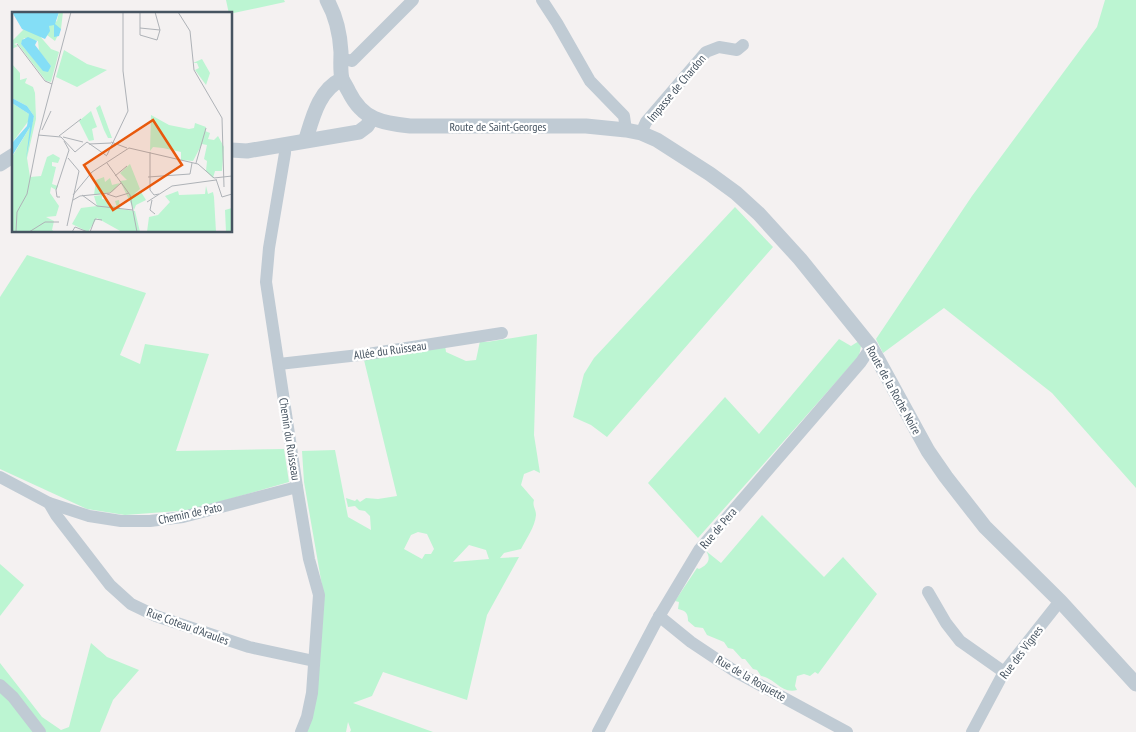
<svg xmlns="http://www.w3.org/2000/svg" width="1136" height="732" viewBox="0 0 1136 732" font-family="'PT Sans Narrow',sans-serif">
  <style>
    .green { fill: #bcf5d2; fill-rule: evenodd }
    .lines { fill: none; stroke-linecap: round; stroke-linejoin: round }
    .minor { stroke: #c0cbd4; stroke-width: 12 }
    .tertiary { stroke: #c0cbd4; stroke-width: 15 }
    .labels { text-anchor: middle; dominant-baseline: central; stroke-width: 4.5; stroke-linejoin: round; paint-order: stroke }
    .street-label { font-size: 12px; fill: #465461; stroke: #fff }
    .inset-road { fill: none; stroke: #aeb2b7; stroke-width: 1 }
    .view { fill: #e8590c; fill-opacity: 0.15; stroke: #e8590c; stroke-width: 2.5 }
    .inset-edge { fill: none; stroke: #465461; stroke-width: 2.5 }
  </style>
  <rect width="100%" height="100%" fill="#f4f1f1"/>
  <g class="green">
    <polygon points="226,0 284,0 285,2 229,14"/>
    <polygon points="1105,0 1136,0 1136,488 1052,393 944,308 883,353 876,339 972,196 1097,27"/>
    <polygon points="735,207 773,247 607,437 591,425 573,417 584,374 594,358"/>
    <polygon points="27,255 146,293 120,355 140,364 145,344 209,354 176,451 284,449 289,482 191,510 125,515 87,509 0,469 0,297"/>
    <path d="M 537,334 L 534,435 L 540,473 L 534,470 L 524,474 L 521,485 L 534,500 C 532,506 536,509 536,515 C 535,527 526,539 521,549 L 504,553 L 500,558 L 519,557 L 487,615 L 467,700 L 383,672 L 372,696 L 353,703 L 433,732 L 350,732 L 351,730 L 348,722 L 346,732 L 306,732 L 324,597 L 304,482 L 302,451 L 335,450 L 348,517 L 371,530 L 370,516 L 365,511 L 359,510 L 355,506 L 348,507 L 346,498 L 355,501 L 357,499 L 360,502 L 366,498 L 378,499 L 397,496 L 364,360 L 445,345 L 446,352 L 466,361 L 476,360 L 480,341 L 487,342 ZM 418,532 L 427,534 L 434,549 L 431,554 L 425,554 L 422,559 L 404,549 L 411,535 ZM 469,545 L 486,550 L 489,559 L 453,562 Z"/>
    <polygon points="839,339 851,346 859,341 861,346 859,356 698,538 648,483 725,397 759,434"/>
    <path d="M 762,515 L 824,577 L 843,557 L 877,594 L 818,674 L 815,672 L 810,676 L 804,674 L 797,676 L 795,686 L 797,690 C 781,694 775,678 761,676 L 757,670 L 753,669 L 745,659 L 742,659 L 733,649 L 728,648 L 724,642 L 707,635 L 703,628 L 695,627 L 688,621 C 688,613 686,611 678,609 L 679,602 L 675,601 L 697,568 L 699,569 C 707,565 712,560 706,551 L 721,563 Z"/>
    <polygon points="0,564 24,585 0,616"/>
    <polygon points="91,643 107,657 139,670 113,700 100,732 0,732 0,663 42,717 61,730 69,727"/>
  </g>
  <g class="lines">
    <g class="minor">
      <polyline points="542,0 557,23 590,81 624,116 626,130"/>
      <polyline points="341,58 352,61 413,0"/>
      <polyline points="641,133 646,122 706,52 719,47 737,50 743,45"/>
      <polyline points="285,144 285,153 269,248 266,282 297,487 309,559 319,595 312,693 307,717 301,732"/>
      <polyline points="279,364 368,354 502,333"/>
      <polyline points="0,477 49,503 89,516 121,521 150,521 183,517 297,487"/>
      <polyline points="49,503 56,515 110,585 131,604 156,616 249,647 314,661"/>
      <polyline points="928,592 946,623 960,641 1004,672"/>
      <polyline points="659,616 691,642 736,672 847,732"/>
      <polyline points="0,685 13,697 40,732"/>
      <polyline points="598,732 657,620 699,550 861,362 871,347"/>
      <polyline points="972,732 1004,672 1060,601"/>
    </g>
    <g class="tertiary">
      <path d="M 327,0 C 336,16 340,33 341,52 C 341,60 340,71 342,79 C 344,83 347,88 349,92 C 363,120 382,123 410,126 L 586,126 L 626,130 L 641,133 L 657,140 L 710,174 L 736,193 L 759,214 L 800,259 L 871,347 L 928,451 L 946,477 L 985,527 L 1060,601 L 1136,684"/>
      <path d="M 306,139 C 313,116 319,90 342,79"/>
      <polyline points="231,150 247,151 359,132 367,126 372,118"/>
      <polyline points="0,164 14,155"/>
    </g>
  </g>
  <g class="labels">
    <g class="street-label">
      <text transform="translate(676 88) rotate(-50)">Impasse de Chardon</text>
      <text x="498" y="126">Route de Saint-Georges</text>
      <text transform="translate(390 350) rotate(-8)">Allée du Ruisseau</text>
      <text transform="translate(894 390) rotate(61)">Route de la Roche Noire</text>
      <text transform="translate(290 439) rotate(81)">Chemin du Ruisseau</text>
      <text transform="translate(190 513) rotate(-12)">Chemin de Pato</text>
      <text transform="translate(718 528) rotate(-50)">Rue de Pera</text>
      <text transform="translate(188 626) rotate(20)">Rue Coteau d'Araules</text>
      <text transform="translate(1021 652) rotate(-53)">Rue des Vignes</text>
      <text transform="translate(751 678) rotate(30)">Rue de la Roquette</text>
    </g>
  </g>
  <g transform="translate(12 12)">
    <rect width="220" height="220" fill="#f4f1f1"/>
    <path d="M 47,0 L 51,0 L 49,17 L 43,29 L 35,23 L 37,14 L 45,9 ZM 12,17 L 26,22 L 39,37 L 47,40 L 39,70 L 34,69 L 5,31 L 2,32 L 6,34 L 0,37 L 0,29 ZM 12,26 L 26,29 L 27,39 L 39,54 L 30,57 L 9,32 ZM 52,38 L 75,52 L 95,58 L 65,75 L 44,65 ZM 190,47 L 198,61 L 194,73 L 183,58 L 187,56 L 185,51 L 181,51 ZM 0,52 L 8,61 L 8,68 L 15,66 L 13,71 L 21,75 L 23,81 L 24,107 L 15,146 L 18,165 L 29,164 L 35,145 L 41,142 L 48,146 L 46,151 L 40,150 L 40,154 L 44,155 L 40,172 L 46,174 L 44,178 L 39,175 L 38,181 L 47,194 L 44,204 L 34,205 L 42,209 L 40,218 L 43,220 L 0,220 L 0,145 L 18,115 L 18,121 L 22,104 L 15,94 L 0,86 ZM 0,91 L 17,102 L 18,107 L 0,131 ZM 88,93 L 100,126 L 96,126 L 92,118 L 84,96 ZM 79,99 L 85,115 L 80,117 L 82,128 L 77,129 L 67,109 ZM 139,103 L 157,113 L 177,117 L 182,116 L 183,111 L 194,115 L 193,119 L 198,121 L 196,127 L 202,128 L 206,124 L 212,135 L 210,159 L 203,159 L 201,166 L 194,159 L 195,149 L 192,147 L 195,133 L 190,132 L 181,149 L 169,148 L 169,140 L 151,136 L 141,135 L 138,139 ZM 118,152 L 128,177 L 122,182 L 129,180 L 134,188 L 124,193 L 122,198 L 108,169 L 115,168 L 108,161 ZM 92,165 L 93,170 L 98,166 L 100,173 L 108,171 L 100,180 L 82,183 L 84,168 ZM 194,174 L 196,182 L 201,180 L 202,185 L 204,220 L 135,220 L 137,205 L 146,203 L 158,190 L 153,184 L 166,179 L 167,183 L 193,182 ZM 90,183 L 90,187 L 96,188 L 96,193 L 105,195 L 103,189 L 107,188 L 108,197 L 123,199 L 128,220 L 110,220 L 85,206 L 76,220 L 60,212 L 69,196 L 85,194 L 82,184 ZM 220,196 L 220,220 L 214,220 L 213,198 Z" fill="#bcf5d2" fill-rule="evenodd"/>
    <path d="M 0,0 L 47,0 L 43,12 L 49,17 L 47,24 L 42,25 L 42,13 L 37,14 L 38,19 L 33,27 L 10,17 ZM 16,25 L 25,29 L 23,33 L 39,54 L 36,60 L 31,59 L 9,32 L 10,28 ZM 0,86 L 15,94 L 22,104 L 14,147 L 18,115 L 0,144 L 0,131 L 15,114 L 17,102 L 0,91 Z" fill="#84def6"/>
    <path class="inset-road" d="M 128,0 L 128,23 L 145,28 L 148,18 L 143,0M 166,0 L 178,19 L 182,58 L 210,106 L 212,175M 128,16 L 148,18M 5,32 L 33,69 L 40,72M 30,118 L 39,99M 26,123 L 49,125 L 63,140 L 75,130 L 95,144M 47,124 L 69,107M 51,125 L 71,130M 99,130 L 115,136M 77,132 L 99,131M 138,140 L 138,178 L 142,183 L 147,182M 95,143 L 116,99 L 111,59 L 111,0M 95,151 L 118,183 L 125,220M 184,151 L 194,116M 103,164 L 115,154M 136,165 L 178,162 L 180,151M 204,167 L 210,185 L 220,182 L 220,179M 95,182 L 104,185 L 117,181M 61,183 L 80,160 L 117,136 L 186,152 L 202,166 L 220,164M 70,183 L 85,194 L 121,198M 48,185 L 45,185 L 44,178 L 57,138 L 52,129M 61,188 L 68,184 L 98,181 L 109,171M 140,188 L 138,198 L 143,202M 135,190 L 160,174 L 204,168M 55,214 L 67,159 L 56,146M 4,220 L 5,200 L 15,182 L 27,121 L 59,0M 17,220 L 33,210 L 47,210M 60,220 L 63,215 L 76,220M 78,220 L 83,207 L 90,208"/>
    <path class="view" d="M 141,108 L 170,153 L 101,198 L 72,153 Z"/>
    <rect width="220" height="220" class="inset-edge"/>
  </g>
</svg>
